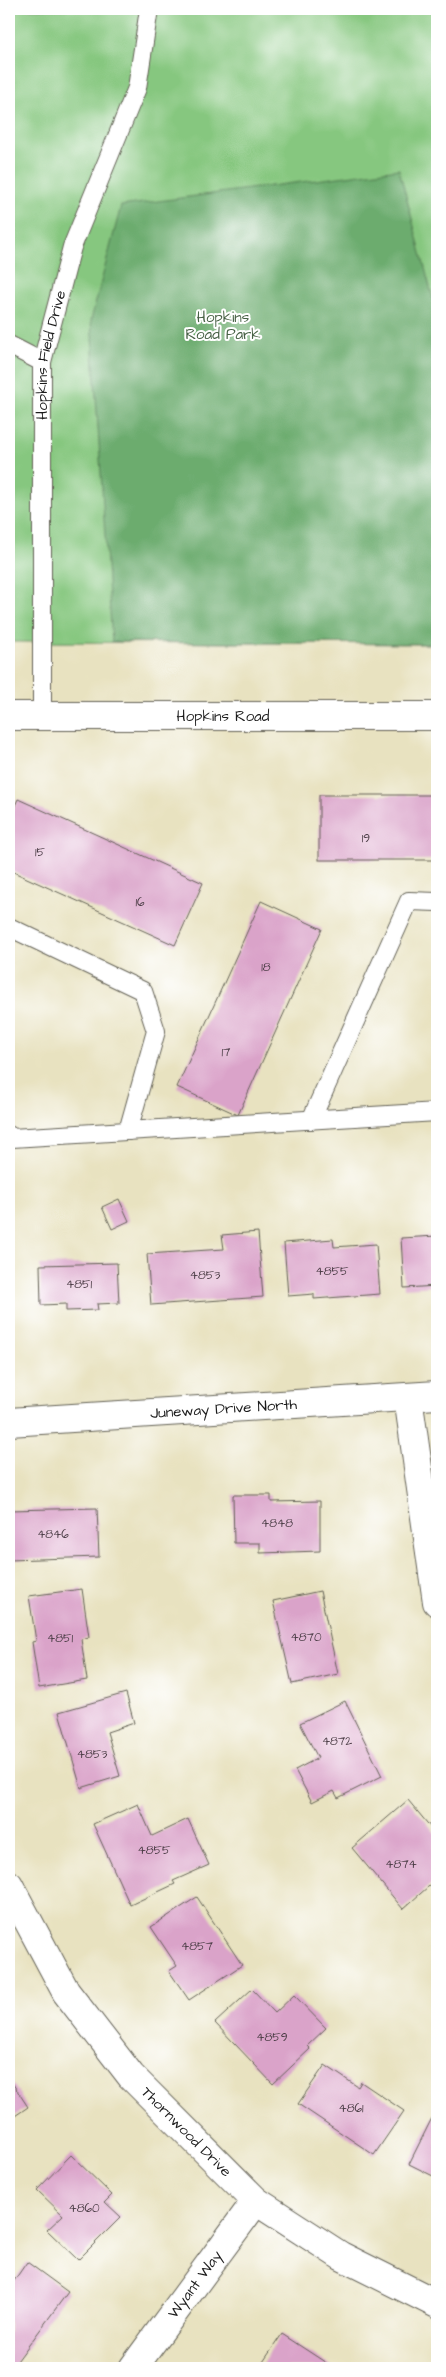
<svg xmlns="http://www.w3.org/2000/svg" width="446" height="2377" viewBox="0 0 446 2377" font-family="'Architects Daughter',sans-serif">
  <style>
    .green { fill: #86c77f; stroke: #51724e }
    .forest { fill: #6cac6e; stroke: #446445 }
    .building { fill: #daa3c9 }
    .lines { fill: none; stroke-linecap: round; stroke-linejoin: round }
    .lane-casing { stroke: #636155; stroke-width: 20 }
    .street-casing { stroke: #636155; stroke-width: 30 }
    .secondary-casing { stroke: #636155; stroke-width: 30 }
    .lane { stroke: #fff; stroke-width: 18 }
    .street { stroke: #fff; stroke-width: 28 }
    .secondary { stroke: #fff; stroke-width: 28 }
    .labels { text-anchor: middle; dominant-baseline: central; stroke-width: 4; stroke-linejoin: round; paint-order: stroke }
    .number-label { font-size: 12px; fill: #4c3e47 }
    .park-label { font-size: 15px; fill: #466044; stroke: #fff }
    .street-label { font-size: 15px; fill: #1c1c1c; stroke: #fff }
  </style>
  <rect width="100%" height="100%" fill="#fff"/>
  <filter id="ink" filterUnits="userSpaceOnUse"><feTurbulence type="fractalNoise" baseFrequency=".02" numOctaves="2"/><feDisplacementMap in="SourceGraphic" scale="10" xChannelSelector="R" yChannelSelector="G"/><feConvolveMatrix kernelMatrix="1 2 1 2 8 2 1 2 1" color-interpolation-filters="sRGB"/></filter>
  <filter id="wash" filterUnits="userSpaceOnUse"><feTurbulence type="fractalNoise" baseFrequency=".0096" numOctaves="4" result="noise"/><feDisplacementMap in="SourceGraphic" scale="20" xChannelSelector="R" yChannelSelector="G"/><feGaussianBlur stdDeviation="1.12" result="paint"/><feColorMatrix in="noise" values="0 0 0 0 0 0 0 0 0 0 0 0 0 0 0 0 0 1.4 0 .05"/><feComposite in="paint" operator="in"/></filter>
  <g filter="url(#wash)">
    <rect width="100%" height="100%" fill="#e8e2c0"/>
    <polygon class="green" points="9,9 437,9 437,644 9,642"/>
    <polygon class="forest" points="399,169 437,314 437,644 112,642 91,320 121,206"/>
    <g id="blocks">
      <g class="building">
        <rect x="319" y="795" width="118" height="65"/>
        <polygon points="18,799 203,883 175,945 9,870 9,819"/>
        <polygon points="261,901 322,929 238,1115 177,1087"/>
        <polygon points="119,1199 129,1221 112,1229 102,1207"/>
        <polygon points="258,1232 263,1297 151,1305 147,1254 224,1249 222,1235"/>
        <polygon points="437,1236 437,1286 404,1288 401,1238"/>
        <polygon points="333,1239 334,1247 376,1244 380,1294 314,1299 314,1294 288,1296 284,1243"/>
        <polygon points="117,1263 119,1303 97,1304 98,1310 66,1311 66,1304 41,1305 40,1265"/>
        <polygon points="233,1495 271,1495 271,1502 320,1501 320,1551 260,1553 260,1543 234,1543"/>
        <polygon points="97,1508 99,1557 9,1560 9,1510"/>
        <polygon points="82,1589 89,1637 81,1639 87,1680 39,1688 32,1642 36,1641 29,1596"/>
        <polygon points="320,1591 338,1674 292,1684 273,1601"/>
        <polygon points="126,1693 134,1723 107,1732 120,1776 81,1788 59,1712"/>
        <polygon points="345,1701 382,1776 338,1798 334,1791 312,1802 295,1770 318,1758 300,1723"/>
        <polygon points="408,1800 437,1835 437,1879 403,1909 352,1848"/>
        <polygon points="138,1804 152,1836 188,1819 209,1865 173,1881 175,1884 130,1905 93,1824"/>
        <polygon points="197,1897 242,1965 189,2000 169,1971 177,1966 151,1927"/>
        <polygon points="252,1989 275,2013 294,1995 326,2028 307,2046 310,2049 273,2084 215,2023"/>
        <polygon points="325,2065 358,2087 361,2082 404,2111 374,2155 298,2104"/>
        <polygon points="9,2078 28,2107 9,2120"/>
        <polygon points="433,2116 437,2119 437,2178 409,2164"/>
        <polygon points="71,2155 112,2195 105,2202 121,2217 78,2260 47,2230 63,2215 37,2190"/>
        <polygon points="27,2262 68,2292 12,2368 9,2368 9,2288"/>
        <polygon points="282,2334 334,2368 259,2368"/>
      </g>
    </g>
  </g>
  <g filter="url(#ink)">
    <use href="#blocks" fill-opacity="0" stroke="#636155" stroke-width="1"/>
    <g class="lines">
      <defs>
        <g id="lane">
          <polyline points="9,345 42,362"/>
          <path id="s1" d="M 42,716 L 42,362 L 72,247 L 137,88 L 149,9"/>
          <polyline points="9,927 143,991 156,1031 128,1131"/>
          <polyline points="311,1120 409,901 437,902"/>
          <polyline points="9,1135 12,1138 437,1112"/>
        </g>
        <g id="street">
          <polyline points="408,1397 437,1602"/>
          <path id="s2" d="M 9,1422 L 437,1395"/>
          <path id="s3" d="M 9,1885 L 66,1992 L 131,2076 L 256,2201 L 341,2256 L 437,2304"/>
          <path id="s4" d="M 133,2368 L 256,2201"/>
        </g>
        <g id="secondary">
          <path id="s5" d="M 9,716 L 437,716"/>
        </g>
      </defs>
      <use href="#lane" class="lane-casing"/>
      <use href="#street" class="street-casing"/>
      <use href="#secondary" class="secondary-casing"/>
      <use href="#lane" class="lane"/>
      <use href="#street" class="street"/>
      <use href="#secondary" class="secondary"/>
    </g>
  </g>
  <g class="labels">
    <g class="number-label">
      <text x="366" y="838">19</text>
      <text x="40" y="852">15</text>
      <text x="140" y="902">16</text>
      <text x="266" y="967">18</text>
      <text x="226" y="1052">17</text>
      <text x="332" y="1271">4855</text>
      <text x="205" y="1275">4853</text>
      <text x="79" y="1284">4851</text>
      <text x="277" y="1523">4848</text>
      <text x="53" y="1534">4846</text>
      <text x="306" y="1637">4870</text>
      <text x="60" y="1638">4851</text>
      <text x="337" y="1741">4872</text>
      <text x="92" y="1754">4853</text>
      <text x="154" y="1850">4855</text>
      <text x="401" y="1864">4874</text>
      <text x="197" y="1946">4857</text>
      <text x="272" y="2037">4859</text>
      <text x="351" y="2108">4861</text>
      <text x="84" y="2208">4860</text>
    </g>
    <g class="park-label">
      <text x="223" y="317">Hopkins<tspan x="223" dy="17">Road Park</tspan></text>
    </g>
    <g class="street-label">
      <text stroke="none"><textPath href="#s1" startOffset="362">Hopkins Field Drive</textPath></text>
      <text stroke="none"><textPath href="#s5" startOffset="214">Hopkins Road</textPath></text>
      <text stroke="none"><textPath href="#s2" startOffset="215">Juneway Drive North</textPath></text>
      <text stroke="none"><textPath href="#s3" startOffset="306">Thornwood Drive</textPath></text>
      <text stroke="none"><textPath href="#s4" startOffset="104">Wyant Way</textPath></text>
    </g>
  </g>
  <rect width="446" height="2377" fill="none" stroke="#fff" stroke-width="30"/>
</svg>
